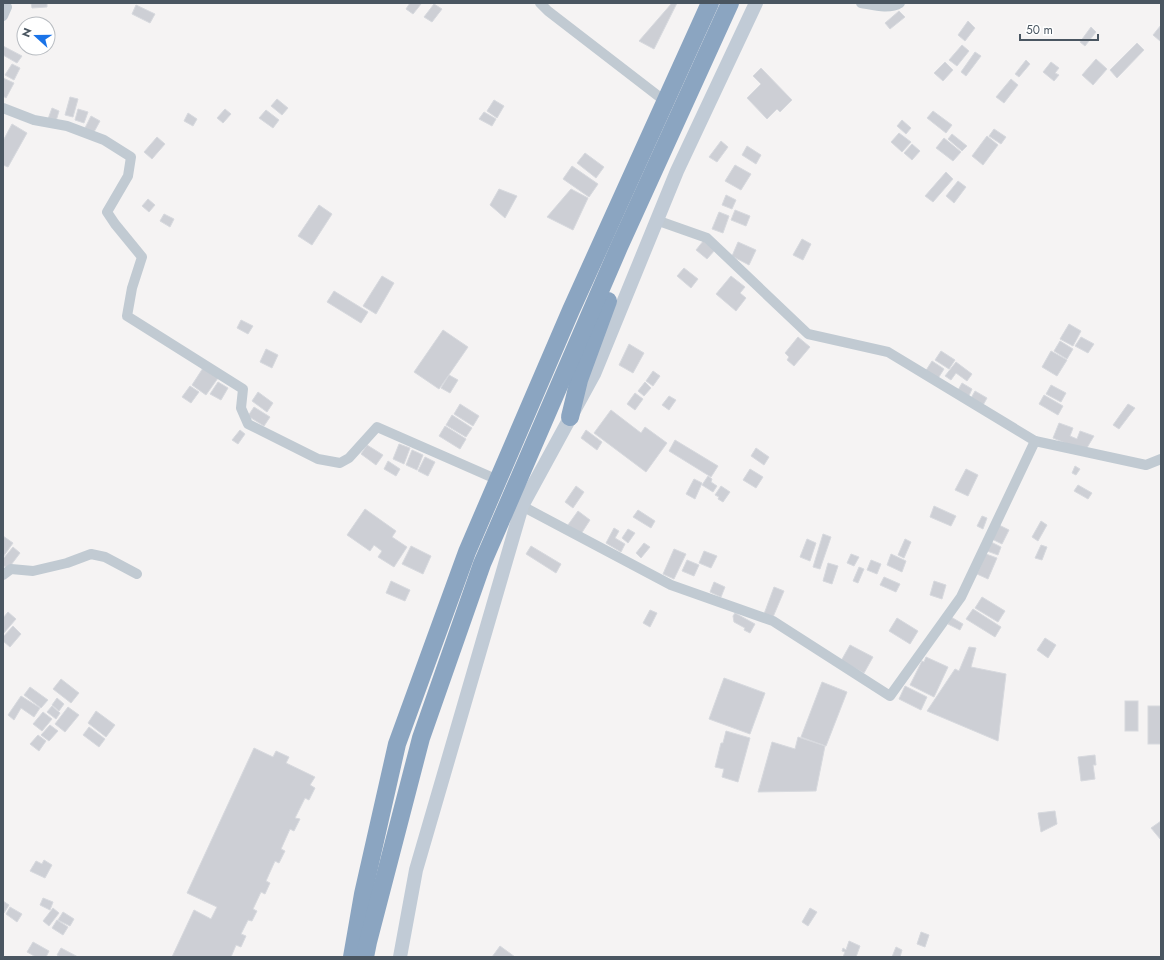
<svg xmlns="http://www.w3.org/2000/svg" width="1164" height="960" viewBox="0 0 1164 960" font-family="Jost,sans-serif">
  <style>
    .building { fill: #cdcfd5; stroke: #d7d9de }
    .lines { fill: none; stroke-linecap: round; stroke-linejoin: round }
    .street { stroke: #c1cad2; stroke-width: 10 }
    .secondary { stroke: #c1cbd6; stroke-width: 14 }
    .highway { stroke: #8ba5c1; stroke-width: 18 }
  </style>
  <rect width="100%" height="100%" fill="#f5f3f3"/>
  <g class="building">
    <polygon points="31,3 47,3 47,7 32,8"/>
    <polygon points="410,3 421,4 413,14 406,9"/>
    <polygon points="672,3 677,3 654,49 639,41"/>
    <polygon points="434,4 442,9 432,22 424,17"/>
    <polygon points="136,5 155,14 150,23 132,14"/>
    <polygon points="899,11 905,17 890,29 885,23"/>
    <polygon points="968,21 975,28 965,41 958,35"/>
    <polygon points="1161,25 1161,40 1160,41 1153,35"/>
    <polygon points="1091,27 1096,32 1085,46 1080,42"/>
    <polygon points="1137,43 1144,50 1117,78 1110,70"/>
    <polygon points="962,45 969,51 957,66 949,60"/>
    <polygon points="3,46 22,56 17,63 3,55"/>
    <polygon points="975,52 981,56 966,76 961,72"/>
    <polygon points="1096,59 1107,69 1093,85 1082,75"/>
    <polygon points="1026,60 1030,64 1019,77 1015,74"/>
    <polygon points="945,62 953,70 943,81 934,73"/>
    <polygon points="1051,62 1059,68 1055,73 1059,75 1054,81 1043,72"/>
    <polygon points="12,64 20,68 14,80 5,75"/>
    <polygon points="761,68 792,100 780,112 777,109 767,119 747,98 761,84 753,76"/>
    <polygon points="3,78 14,83 6,98 3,96"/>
    <polygon points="1011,79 1018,85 1004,103 996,97"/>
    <polygon points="70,97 78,99 73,117 65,115"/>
    <polygon points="277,99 288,108 282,115 271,106"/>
    <polygon points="494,100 504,106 497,118 487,111"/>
    <polygon points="52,108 59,111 56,121 48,119"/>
    <polygon points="78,109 88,112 84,123 75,120"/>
    <polygon points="225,109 231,114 223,123 217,118"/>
    <polygon points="266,110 279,120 273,128 259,118"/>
    <polygon points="933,111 952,125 946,133 927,118"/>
    <polygon points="484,112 496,119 492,126 479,119"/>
    <polygon points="188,113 197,119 193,126 184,121"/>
    <polygon points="91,116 100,121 94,132 85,128"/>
    <polygon points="902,120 911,128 906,134 897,126"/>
    <polygon points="12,124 27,133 8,167 3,165 3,141"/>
    <polygon points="994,129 1006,137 1001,144 989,136"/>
    <polygon points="899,133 911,142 902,152 891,142"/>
    <polygon points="952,134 967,146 962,151 948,139"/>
    <polygon points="987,136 998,145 983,165 972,156"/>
    <polygon points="157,137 165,144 152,159 144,152"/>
    <polygon points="944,138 961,152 953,161 936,148"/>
    <polygon points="721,141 728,147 717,162 709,157"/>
    <polygon points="912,144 920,151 912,160 904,153"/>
    <polygon points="747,146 761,155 756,164 742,155"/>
    <polygon points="585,153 604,167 596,178 577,163"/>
    <polygon points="735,165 751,174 741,190 725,181"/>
    <polygon points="572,166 598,184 589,197 563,179"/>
    <polygon points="946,172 953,179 933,202 925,196"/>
    <polygon points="958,181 966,187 954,203 946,196"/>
    <polygon points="499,189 517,196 505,218 490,205"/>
    <polygon points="571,189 588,198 573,230 547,217"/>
    <polygon points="726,195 736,200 732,209 722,205"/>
    <polygon points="148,199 155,205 149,212 142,206"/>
    <polygon points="319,205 332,214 312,245 298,236"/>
    <polygon points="735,210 750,216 746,226 731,220"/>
    <polygon points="719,212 729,216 723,233 712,229"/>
    <polygon points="164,214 174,219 170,227 160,221"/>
    <polygon points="802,239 811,244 803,260 793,255"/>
    <polygon points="704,240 715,250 707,259 696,250"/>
    <polygon points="738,242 756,250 749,265 732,256"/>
    <polygon points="684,268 698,279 691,288 677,276"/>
    <polygon points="382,276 394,283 376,314 363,306"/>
    <polygon points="731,276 745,287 740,293 746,298 736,311 716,294"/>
    <polygon points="334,291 368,312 361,323 327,302"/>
    <polygon points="241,320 253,326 248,334 237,328"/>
    <polygon points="1069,324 1081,331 1073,346 1060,339"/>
    <polygon points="443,330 468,347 439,389 414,372"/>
    <polygon points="798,337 810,347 794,366 787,360 789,357 785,353"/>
    <polygon points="1081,337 1094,344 1088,353 1075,346"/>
    <polygon points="1060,341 1073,349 1067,359 1054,351"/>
    <polygon points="629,344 644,353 633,373 619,365"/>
    <polygon points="266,349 278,355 272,368 260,362"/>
    <polygon points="941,351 955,360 949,369 935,360"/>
    <polygon points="1051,351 1067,360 1057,376 1042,367"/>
    <polygon points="932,361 944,369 937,380 925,372"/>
    <polygon points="956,362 972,374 967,381 956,373 951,380 945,376"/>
    <polygon points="203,368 218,378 206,395 192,385"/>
    <polygon points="653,371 660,376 653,386 646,381"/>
    <polygon points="449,375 458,380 450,393 441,388"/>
    <polygon points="218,382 228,388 221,400 210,394"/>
    <polygon points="645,382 651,388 644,396 638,391"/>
    <polygon points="962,383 972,389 968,398 957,392"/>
    <polygon points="1051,385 1066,393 1061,402 1046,394"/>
    <polygon points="190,386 199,392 191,403 182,397"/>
    <polygon points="975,391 987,398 982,407 970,400"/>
    <polygon points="258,392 273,403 267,412 252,401"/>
    <polygon points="635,393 643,399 635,410 627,404"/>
    <polygon points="1044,395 1063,406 1058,415 1039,404"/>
    <polygon points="669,396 676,400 669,410 662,405"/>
    <polygon points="460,404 479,416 473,426 454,414"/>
    <polygon points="1128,404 1135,408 1119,429 1113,425"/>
    <polygon points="254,407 270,417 264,426 248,416"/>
    <polygon points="611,410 641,433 645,427 667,443 646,472 594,433"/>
    <polygon points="452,415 472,428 466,437 446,425"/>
    <polygon points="1059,423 1073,428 1070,436 1077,439 1080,431 1094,436 1085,451 1053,438"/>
    <polygon points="445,426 466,439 460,449 439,436"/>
    <polygon points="240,430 245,434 238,444 232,440"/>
    <polygon points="586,430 602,442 597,450 581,438"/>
    <polygon points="675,440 718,466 711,477 669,451"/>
    <polygon points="399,444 410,448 404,464 393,459"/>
    <polygon points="367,445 383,455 376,465 361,454"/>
    <polygon points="756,448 769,457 764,465 751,456"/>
    <polygon points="412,450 423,455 417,470 406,465"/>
    <polygon points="425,457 435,462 428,476 418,471"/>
    <polygon points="388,461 400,469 396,476 384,469"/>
    <polygon points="1075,466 1080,469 1076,475 1072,473"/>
    <polygon points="750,469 763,477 756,488 743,480"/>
    <polygon points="966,469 978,475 968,496 955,490"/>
    <polygon points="708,476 712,479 711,482 717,486 713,492 702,485"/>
    <polygon points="694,479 702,483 695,499 686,494"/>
    <polygon points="1078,485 1092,493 1088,499 1074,491"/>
    <polygon points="576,486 584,492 573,508 565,502"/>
    <polygon points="721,486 730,492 723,502 718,499 719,497 715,495"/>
    <polygon points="934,506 956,516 951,526 930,517"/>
    <polygon points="365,509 396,531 392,537 407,547 394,567 378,557 382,551 374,545 370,551 347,535"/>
    <polygon points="638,510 655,521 651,528 633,517"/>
    <polygon points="578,511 590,520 581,534 568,525"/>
    <polygon points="982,516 987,518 983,529 977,526"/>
    <polygon points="1041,521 1047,525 1038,541 1032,537"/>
    <polygon points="999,525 1009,530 1002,544 992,539"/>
    <polygon points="614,528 619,531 615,538 625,544 621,552 606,543"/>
    <polygon points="628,529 635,533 628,543 622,538"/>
    <polygon points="823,534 831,537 820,569 813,567"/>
    <polygon points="3,536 13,543 3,557"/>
    <polygon points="807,539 816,543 810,561 800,557"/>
    <polygon points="905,539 911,542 904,558 898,555"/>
    <polygon points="991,542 1001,547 998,555 987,551"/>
    <polygon points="644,543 650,547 641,558 636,553"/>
    <polygon points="1041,545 1047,547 1042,560 1035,558"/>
    <polygon points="411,546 431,556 423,574 402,564"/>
    <polygon points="531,546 561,564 556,573 526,554"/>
    <polygon points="13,547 20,553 8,569 3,565 3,559"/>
    <polygon points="674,549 686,554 674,579 663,574"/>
    <polygon points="704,551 717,556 711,568 699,563"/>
    <polygon points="851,554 859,557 854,566 847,563"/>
    <polygon points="891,554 906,561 902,572 887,565"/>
    <polygon points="986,554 997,558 988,579 977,574"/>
    <polygon points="687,560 699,565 694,576 682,571"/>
    <polygon points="871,560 881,564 877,574 867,570"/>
    <polygon points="828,563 838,566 832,584 823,581"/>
    <polygon points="859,567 864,569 858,583 853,581"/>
    <polygon points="884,577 900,584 896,592 880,585"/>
    <polygon points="391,581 410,590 405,601 386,593"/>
    <polygon points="934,581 946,585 942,599 930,595"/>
    <polygon points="714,582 725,587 721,597 710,592"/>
    <polygon points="774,587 784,591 773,617 764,614"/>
    <polygon points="982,597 1005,611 998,622 975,608"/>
    <polygon points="973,609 1001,627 995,637 966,619"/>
    <polygon points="650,610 657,613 650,627 643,623"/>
    <polygon points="8,612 16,619 3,634 3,618"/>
    <polygon points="735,613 755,624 750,633 744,630 745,628 734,622 733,616"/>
    <polygon points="951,617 963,624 960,630 948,624"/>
    <polygon points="897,618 918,631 910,644 889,631"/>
    <polygon points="13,626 21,634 10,647 3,641 3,637"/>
    <polygon points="1045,638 1056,645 1048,658 1037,650"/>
    <polygon points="850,645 873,657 864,673 841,661"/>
    <polygon points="969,647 976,648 971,667 1006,674 998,741 927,711 955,669 959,671"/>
    <polygon points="926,657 948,667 934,697 910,685 922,661 924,662"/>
    <polygon points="724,678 765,693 750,734 709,719"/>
    <polygon points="61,679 79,693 71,703 53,689"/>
    <polygon points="822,682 847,692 826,746 801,737"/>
    <polygon points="905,686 927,697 921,710 899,699"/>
    <polygon points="30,687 48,700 41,708 24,695"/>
    <polygon points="21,696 40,708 34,717 21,708 14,720 8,715"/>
    <polygon points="57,698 64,704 59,711 52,705"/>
    <rect x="1125" y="701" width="13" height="30"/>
    <polygon points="52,706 60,713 56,719 47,712"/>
    <rect x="1148" y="706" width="13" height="38"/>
    <polygon points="68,707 79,715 65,732 55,724"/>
    <polygon points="96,711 115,725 106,737 88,723"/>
    <polygon points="43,712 52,719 42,731 33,724"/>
    <polygon points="50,725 58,731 49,741 41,735"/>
    <polygon points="89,727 105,739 99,747 83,735"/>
    <polygon points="726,731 750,738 738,782 722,777 724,769 715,767 721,743 723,743"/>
    <polygon points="38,735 46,741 39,751 30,744"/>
    <polygon points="798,737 825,746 816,791 758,792 772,742 795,749"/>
    <polygon points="254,748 273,757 276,751 289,757 286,763 315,777 310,785 315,788 309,800 305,798 295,818 300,819 294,831 290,829 281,849 285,851 279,863 275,861 266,881 270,883 265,894 261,892 253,909 257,911 252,921 248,920 241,934 246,936 241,947 236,945 231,957 172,957 194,910 211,919 217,907 187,893"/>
    <polygon points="1095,755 1096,765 1093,765 1095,779 1081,781 1078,757"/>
    <polygon points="1055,811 1057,824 1041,832 1038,813"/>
    <polygon points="1161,821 1161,840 1151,828"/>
    <polygon points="44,860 52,865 45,878 30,871 36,861 42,864"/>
    <polygon points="43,898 53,902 50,910 40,905"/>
    <polygon points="3,901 9,905 4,913 3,913"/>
    <polygon points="10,907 22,914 17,922 6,914"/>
    <polygon points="53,908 59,913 49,926 43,921"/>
    <polygon points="810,908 817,912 808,926 802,922"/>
    <polygon points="63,912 74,919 70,926 58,920"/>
    <polygon points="57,920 68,927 63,935 52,928"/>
    <polygon points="921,932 929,935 925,947 917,944"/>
    <polygon points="849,941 860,946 856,957 843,957 845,952 842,951 843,948 846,950"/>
    <polygon points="33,942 49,951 46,957 36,957 27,952"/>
    <polygon points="500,946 515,957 492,957"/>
    <polygon points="896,947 902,950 900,957 892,957"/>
    <polygon points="61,948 78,957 60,957 57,955"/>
  </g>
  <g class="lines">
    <g class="street">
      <polyline points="540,3 548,11 666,102"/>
      <path d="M 861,3 C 873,5 889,10 900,3"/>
      <polyline points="3,16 7,7 4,3"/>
      <polyline points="3,108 34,120 67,126 104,140 131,157 128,176 107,212 115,224 142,257 132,288 127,316 243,389 241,408 248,424 318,459 340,463 349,458 377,427 498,480"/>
      <polyline points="1035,441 1146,465 1161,459"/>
      <polyline points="522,506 671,585 773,621 890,696 961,597 1035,441 888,352 808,334 707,238 656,220"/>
      <polyline points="3,575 11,569 33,571 67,563 91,554 105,557 137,574"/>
    </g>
    <polyline class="secondary" points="400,957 416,870 522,506 594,374 677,171 756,3"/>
    <g class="highway">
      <polyline points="570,417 579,380 608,301"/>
      <polyline points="352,957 363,894 397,744 467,552 571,310 710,3"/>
      <polyline points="365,957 368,942 421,738 482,564 619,247 730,3"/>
    </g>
  </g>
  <rect width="1164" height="960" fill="none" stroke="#4a5661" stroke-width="8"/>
  <g transform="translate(36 36) rotate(291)"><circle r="19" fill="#ffffff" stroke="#b7bbc0"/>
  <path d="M0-3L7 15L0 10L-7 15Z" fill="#1a73e8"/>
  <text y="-6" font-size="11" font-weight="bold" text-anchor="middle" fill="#4a5661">N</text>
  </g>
  <path d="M1020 34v6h78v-6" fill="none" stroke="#4a5661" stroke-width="2"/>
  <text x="1026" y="34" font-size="12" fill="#4a5661" stroke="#ffffff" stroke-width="3" paint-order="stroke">50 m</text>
</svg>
